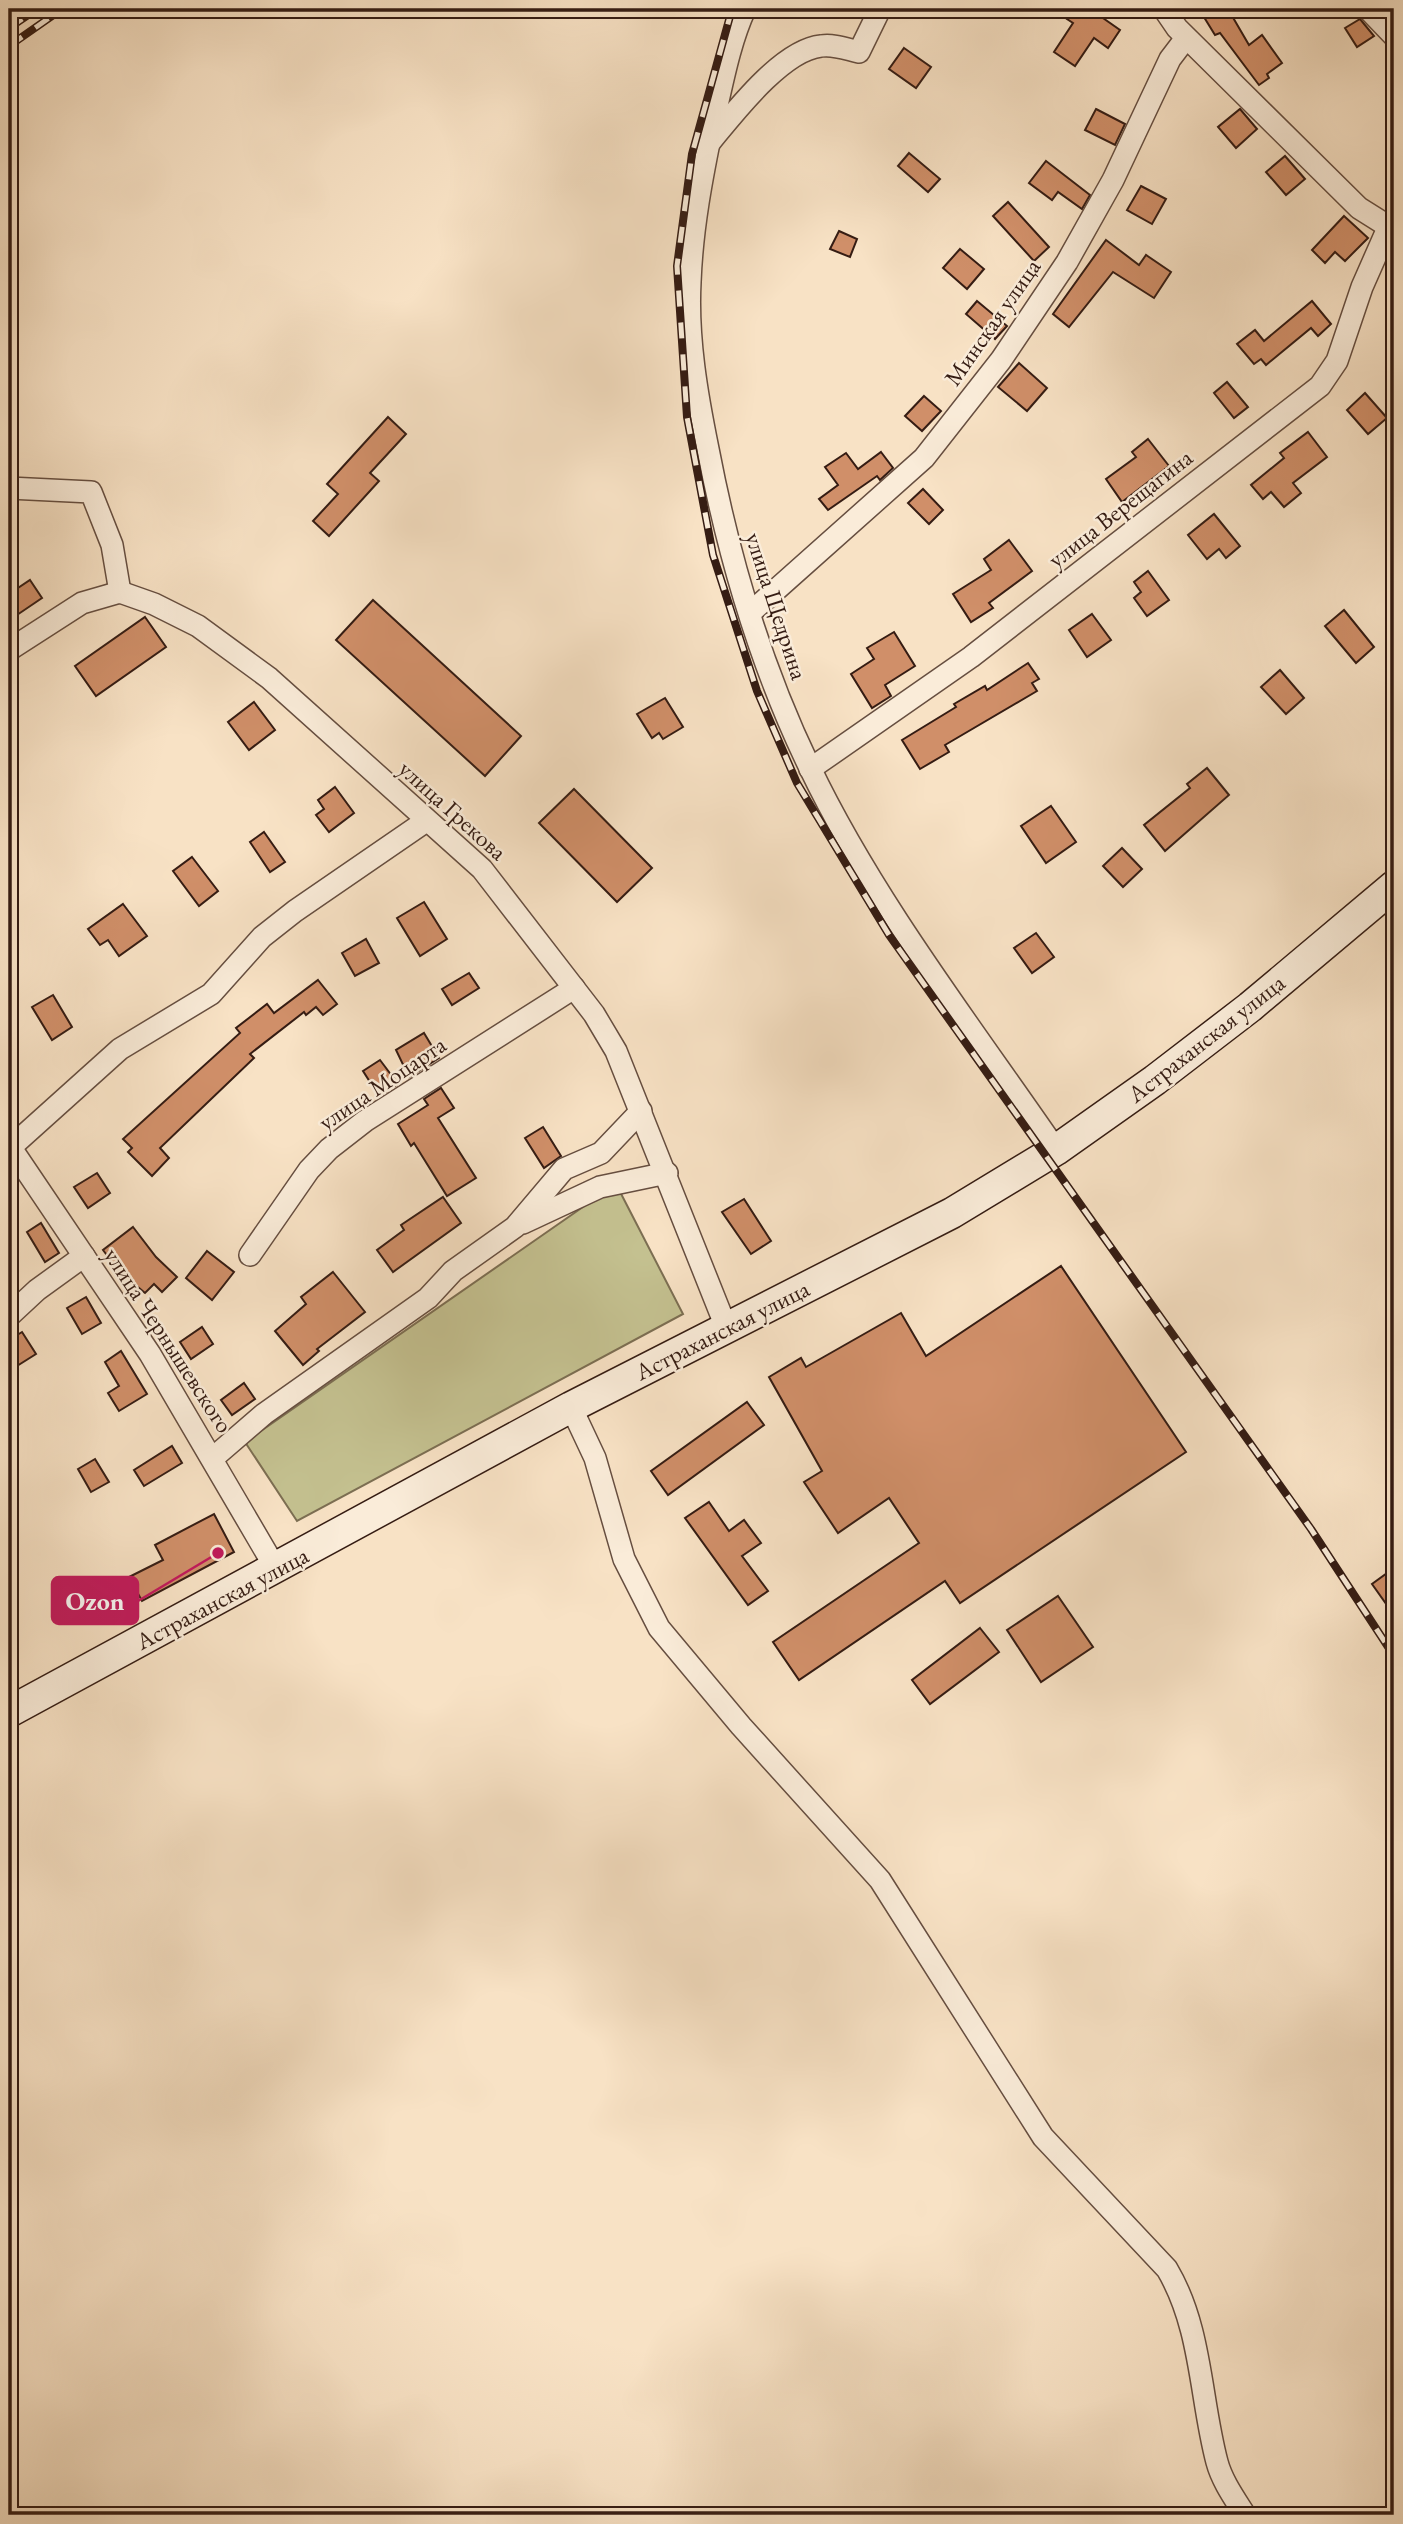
<svg xmlns="http://www.w3.org/2000/svg" width="1403" height="2524" viewBox="0 0 1403 2524" font-family="'EB Garamond',serif">
  <style>
    .green { fill: #c4c190; stroke: #7c6e52; stroke-width: 2 }
    .building { fill: #d08f69; stroke: #351c13; stroke-width: 2 }
    .lines { fill: none; stroke-linecap: round; stroke-linejoin: round }
    .minor-casing { stroke: #664e40; stroke-width: 24 }
    .secondary-casing { stroke: #351c13; stroke-width: 33 }
    .minor { stroke: #faecd9; stroke-width: 21 }
    .secondary { stroke: #faecd9; stroke-width: 30 }
    .rail-casing { stroke: #351c13; stroke-width: 8 }
    .rail { stroke: #faecd9; stroke-width: 5; stroke-dasharray: 16; stroke-linecap: butt }
    .labels { text-anchor: middle; dominant-baseline: central; stroke-width: 5; stroke-linejoin: round; paint-order: stroke }
    .street-label { font-size: 24px; fill: #351c13; stroke: #faecd9 }
    .leader { fill: none; stroke: #c2185b; stroke-width: 2.5 }
    .callout-dot { fill: #c2185b; stroke: #faecd9; stroke-width: 2.5 }
    .callout { fill: #c2185b; stroke: #c2185b; stroke-width: 2.5 }
    .callout-label { font-size: 26px; text-anchor: middle; font-weight: bold; fill: #fff }
  </style>
  <rect width="100%" height="100%" fill="#f8e2c5"/>
  <filter id="stains"><feTurbulence type="fractalNoise" baseFrequency=".00286" numOctaves="4"/><feColorMatrix values="0 0 0 0 .2 0 0 0 0 .09 0 0 0 0 .02 0 0 0 .5 -.17"/></filter>
  <radialGradient id="worn" r=".72"><stop offset=".6" stop-color="#630" stop-opacity="0"/><stop offset="1" stop-color="#630" stop-opacity=".3"/></radialGradient>
  <polygon class="green" points="616,1184 683,1314 297,1521 245,1442"/>
  <g class="building">
    <polygon points="1075,9 1090,9 1120,30 1108,48 1094,38 1075,66 1054,52 1073,23 1067,19"/>
    <polygon points="1199,9 1228,9 1249,45 1262,35 1282,63 1267,74 1269,78 1259,85 1220,33 1215,35"/>
    <polygon points="1360,19 1374,36 1357,47 1345,28"/>
    <polygon points="904,48 931,67 916,88 889,69"/>
    <polygon points="1096,109 1125,124 1115,145 1085,130"/>
    <polygon points="1240,109 1257,129 1236,148 1218,127"/>
    <polygon points="909,153 940,179 928,192 898,166"/>
    <polygon points="1285,156 1305,179 1286,195 1266,172"/>
    <polygon points="1046,161 1090,195 1082,209 1058,192 1052,200 1029,183"/>
    <polygon points="1141,186 1166,199 1152,224 1127,210"/>
    <polygon points="1008,202 1049,247 1034,261 993,216"/>
    <polygon points="1344,216 1368,238 1345,261 1335,252 1325,263 1312,250"/>
    <polygon points="839,231 857,239 850,257 830,249"/>
    <polygon points="1106,240 1139,265 1146,255 1171,272 1154,298 1113,272 1069,327 1053,314"/>
    <polygon points="960,249 984,269 967,289 943,268"/>
    <polygon points="977,301 1007,326 995,339 966,314"/>
    <polygon points="1312,301 1331,324 1318,336 1311,328 1266,365 1261,359 1254,364 1237,344 1255,330 1264,341"/>
    <polygon points="1019,363 1047,388 1027,411 998,387"/>
    <polygon points="1227,382 1248,407 1234,418 1214,393"/>
    <polygon points="1365,393 1387,418 1368,434 1347,410"/>
    <polygon points="924,396 941,411 922,431 905,416"/>
    <polygon points="388,417 406,434 370,473 379,481 329,536 313,521 338,494 327,484"/>
    <polygon points="1308,432 1327,457 1293,483 1301,493 1284,507 1271,492 1263,499 1251,485 1284,458 1280,453"/>
    <polygon points="1148,439 1169,466 1122,502 1106,479 1136,457 1132,452"/>
    <polygon points="881,452 893,468 880,480 877,476 828,510 819,499 838,485 825,467 846,453 858,469"/>
    <polygon points="923,489 943,510 929,524 908,503"/>
    <polygon points="1214,514 1240,546 1226,558 1219,549 1207,559 1188,535"/>
    <polygon points="1009,540 1032,571 989,603 993,608 971,622 953,594 991,570 984,559"/>
    <polygon points="1148,571 1169,600 1147,616 1134,598 1141,592 1134,582"/>
    <polygon points="30,580 42,598 17,615 9,604 9,594"/>
    <polygon points="373,600 521,736 485,776 336,640"/>
    <polygon points="1344,610 1374,647 1356,663 1325,626"/>
    <polygon points="1092,614 1111,640 1087,657 1069,630"/>
    <polygon points="145,617 166,647 96,696 75,666"/>
    <polygon points="894,632 915,666 885,685 891,696 872,708 851,674 874,659 867,648"/>
    <polygon points="1028,663 1039,679 1032,683 1037,691 945,745 949,752 920,769 902,740 956,707 954,704 985,686 987,690"/>
    <polygon points="1280,670 1304,698 1286,714 1261,687"/>
    <polygon points="665,698 683,727 663,739 659,733 652,738 637,714"/>
    <polygon points="254,702 275,730 249,750 228,722"/>
    <polygon points="1207,768 1229,795 1165,851 1144,825 1190,788 1187,784"/>
    <polygon points="335,787 354,813 329,832 316,815 324,809 318,800"/>
    <polygon points="574,789 652,868 617,902 539,823"/>
    <polygon points="1051,806 1076,842 1046,863 1021,826"/>
    <polygon points="264,832 285,862 270,872 250,842"/>
    <polygon points="1122,848 1142,869 1123,887 1103,866"/>
    <polygon points="192,857 218,891 199,906 173,871"/>
    <polygon points="424,902 447,939 420,956 397,918"/>
    <polygon points="123,904 147,936 119,956 108,940 100,945 88,929"/>
    <polygon points="1036,933 1054,957 1032,973 1014,948"/>
    <polygon points="366,939 379,963 355,976 342,953"/>
    <polygon points="469,973 479,988 452,1005 442,989"/>
    <polygon points="318,980 337,1004 323,1015 316,1007 306,1015 304,1012 250,1054 254,1058 160,1148 169,1158 152,1176 128,1152 132,1148 123,1139 240,1033 236,1028 267,1004 274,1013"/>
    <polygon points="53,995 72,1027 52,1040 32,1007"/>
    <polygon points="424,1033 439,1058 409,1077 396,1050"/>
    <polygon points="380,1060 398,1084 379,1096 363,1071"/>
    <polygon points="441,1088 454,1108 438,1118 476,1178 447,1196 414,1143 411,1146 398,1124 428,1105 424,1099"/>
    <polygon points="543,1127 561,1156 544,1168 525,1138"/>
    <polygon points="97,1173 110,1193 88,1208 74,1187"/>
    <polygon points="443,1197 461,1223 393,1272 377,1250 404,1230 401,1225"/>
    <polygon points="744,1199 771,1241 751,1254 722,1212"/>
    <polygon points="41,1223 59,1253 45,1262 27,1232"/>
    <polygon points="133,1227 156,1257 177,1277 162,1292 154,1284 145,1293 119,1271 103,1250"/>
    <polygon points="207,1251 234,1272 212,1300 186,1278"/>
    <polygon points="1061,1266 1186,1452 960,1603 945,1581 799,1680 773,1642 919,1543 889,1498 838,1533 804,1482 822,1471 769,1377 801,1358 806,1367 901,1313 926,1356"/>
    <polygon points="333,1272 365,1312 317,1349 319,1351 303,1365 275,1331 306,1304 301,1297"/>
    <polygon points="86,1297 101,1323 82,1334 67,1308"/>
    <polygon points="202,1327 213,1344 191,1359 180,1342"/>
    <polygon points="22,1332 36,1354 9,1371 9,1340"/>
    <polygon points="121,1351 147,1394 119,1411 108,1393 119,1386 105,1362"/>
    <polygon points="244,1383 255,1399 232,1415 221,1400"/>
    <polygon points="747,1402 764,1425 668,1495 651,1471"/>
    <polygon points="172,1446 182,1463 144,1486 134,1470"/>
    <polygon points="95,1459 109,1482 91,1492 78,1469"/>
    <polygon points="709,1502 729,1531 744,1520 761,1543 742,1556 768,1591 748,1605 685,1518"/>
    <polygon points="214,1514 234,1552 142,1601 129,1577 163,1560 155,1545"/>
    <polygon points="1394,1568 1394,1615 1372,1584"/>
    <polygon points="1058,1596 1093,1647 1041,1682 1007,1630"/>
    <polygon points="980,1628 999,1652 930,1704 912,1680"/>
  </g>
  <g class="lines">
    <defs>
      <g id="minor">
        <path d="M 745,9 C 729,44 722,85 713,123 C 702,176 692,228 690,282 C 687,338 697,395 708,449 C 729,559 761,667 810,768 C 873,900 973,1029 1056,1150"/>
        <polyline points="1164,9 1177,28 1359,208 1394,230"/>
        <polyline points="1368,9 1394,36"/>
        <path d="M 710,142 C 734,113 782,50 821,46 C 834,44 846,49 859,52 L 880,9"/>
        <polyline points="9,488 91,492 112,545 120,592"/>
        <polyline points="750,613 924,458 1001,360 1067,262 1113,180 1170,59 1186,38"/>
        <polyline points="9,650 82,603 120,592 154,604 198,626 269,678 482,869 594,1014 616,1051 726,1327"/>
        <polyline points="810,769 971,657 1320,386 1337,361 1362,287 1388,228"/>
        <polyline points="9,1145 150,1354 276,1569"/>
        <polyline points="11,1147 120,1049 211,994 262,937 295,911 426,821"/>
        <polyline points="523,1223 600,1187 667,1173"/>
        <polyline points="250,1255 309,1170 329,1149 365,1121 574,988"/>
        <polyline points="9,1316 37,1290 84,1256"/>
        <path d="M 571,1407 L 595,1458 L 624,1559 L 659,1628 L 741,1726 L 880,1880 L 1043,2137 L 1167,2269 C 1202,2328 1200,2398 1217,2462 C 1222,2481 1235,2499 1245,2515"/>
        <polyline points="213,1458 264,1414 428,1298 453,1271 515,1227 564,1169 601,1153 641,1111"/>
      </g>
      <polyline id="secondary" points="9,1712 571,1407 952,1213 1056,1150 1155,1080 1250,1007 1394,886"/>
    </defs>
    <use href="#minor" class="minor-casing"/>
    <use href="#secondary" class="secondary-casing"/>
    <use href="#minor" class="minor"/>
    <use href="#secondary" class="secondary"/>
    <defs>
      <g id="rail">
        <polyline points="732,9 692,154 677,266 687,417 713,555 757,691 797,783 889,935 1311,1529 1394,1656"/>
        <polyline points="9,28 37,9"/>
        <polyline points="9,46 62,9"/>
      </g>
    </defs>
    <use href="#rail" class="rail-casing"/>
    <use href="#rail" class="rail"/>
  </g>
  <g class="labels">
    <g class="street-label">
      <text transform="translate(992 322) rotate(-55)">Минская улица</text>
      <text transform="translate(1120 508) rotate(-38)">улица Верещагина</text>
      <text transform="translate(777 606) rotate(72)">улица Щедрина</text>
      <text transform="translate(453 810) rotate(42)">улица Грекова</text>
      <text transform="translate(1206 1038) rotate(-38)">Астраханская улица</text>
      <text transform="translate(382 1083) rotate(-34)">улица Моцарта</text>
      <text transform="translate(722 1330) rotate(-27)">Астраханская улица</text>
      <text transform="translate(169 1340) rotate(57)">улица Чернышевского</text>
      <text transform="translate(222 1598) rotate(-28)">Астраханская улица</text>
    </g>
  </g>
  <path class="leader" d="M218 1553L138 1601"/>
  <circle class="callout-dot" cx="218" cy="1553" r="7"/>
  <rect class="callout" x="52" y="1577" width="86" height="47" rx="7"/>
  <g class="callout-label">
    <text x="95" y="1610">Ozon</text>
  </g>
  <rect width="1403" height="2524" fill="none" stroke="#f8e2c5" stroke-width="35"/>
  <rect x="10" y="10" width="1382" height="2503" fill="none" stroke="#351c13" stroke-width="3.5"/>
  <rect x="18" y="18" width="1368" height="2489" fill="none" stroke="#351c13" stroke-width="2"/>
  <rect width="100%" height="100%" filter="url(#stains)"/>
  <rect width="100%" height="100%" fill="url(#worn)"/>
</svg>
